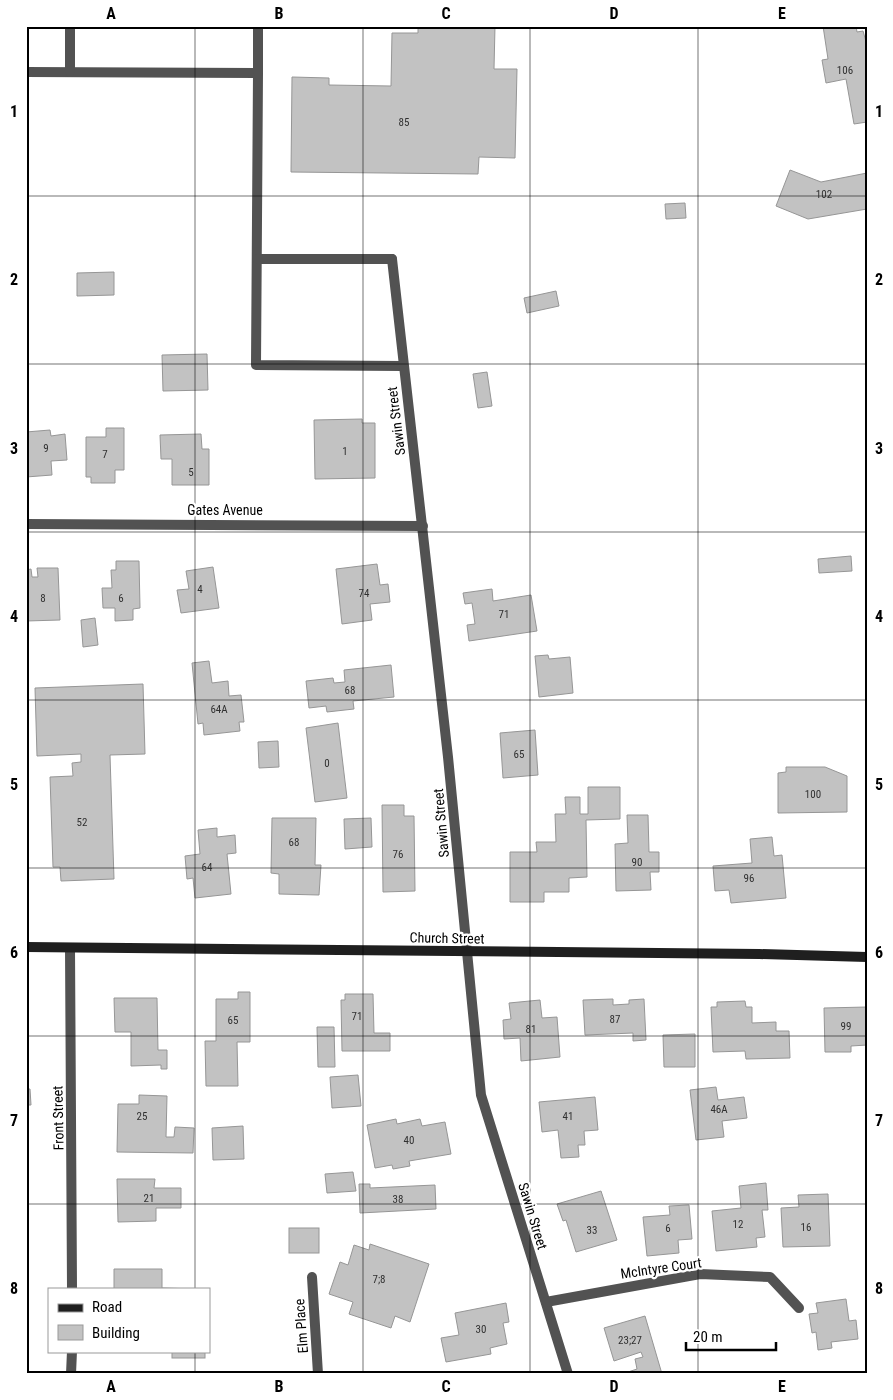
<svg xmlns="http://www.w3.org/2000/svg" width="893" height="1400" viewBox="0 0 893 1400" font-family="'Roboto Condensed',sans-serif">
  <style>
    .building { fill: #c2c2c2; stroke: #969696 }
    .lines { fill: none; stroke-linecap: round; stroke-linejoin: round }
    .lane { stroke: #525252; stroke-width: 10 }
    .street { stroke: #525252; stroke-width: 10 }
    .secondary { stroke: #1f1f1f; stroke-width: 10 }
    .grid { fill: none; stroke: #000; stroke-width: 1; stroke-opacity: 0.55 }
    .labels { text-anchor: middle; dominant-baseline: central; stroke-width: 4.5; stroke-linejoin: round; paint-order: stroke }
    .number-label { font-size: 11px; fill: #303030 }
    .street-label { font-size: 14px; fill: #000; stroke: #fff }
    .neatline { fill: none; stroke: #000; stroke-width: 2 }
    .grid-label { font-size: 16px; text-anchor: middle; font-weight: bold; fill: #000 }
  </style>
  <rect width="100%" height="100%" fill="#fff"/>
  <g class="building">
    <polygon points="418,26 495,26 494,69 517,69 515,158 479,157 478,174 291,172 292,77 329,78 329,85 391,86 392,33 418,33"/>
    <polygon points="823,26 856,26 857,32 863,31 867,45 867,122 854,124 846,79 826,83 822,60 828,59"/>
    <polygon points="790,170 821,182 867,173 867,209 808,219 776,206"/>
    <polygon points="685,203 686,218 666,219 665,204"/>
    <polygon points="114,272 114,295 77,296 77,273"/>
    <polygon points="556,291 559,306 527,313 524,298"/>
    <polygon points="207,354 208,390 163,391 162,355"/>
    <polygon points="487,372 492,406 478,408 473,374"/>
    <polygon points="362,419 362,423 375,423 375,478 315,479 314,420"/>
    <polygon points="106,428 124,428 124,470 115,470 115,483 91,483 91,477 86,477 86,437 106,437"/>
    <polygon points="50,430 51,436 65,434 67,460 51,461 52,475 26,477 26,432"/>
    <polygon points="201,434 202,449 209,449 209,485 172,485 172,459 161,459 160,435"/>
    <polygon points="851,556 852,571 819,573 818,559"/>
    <polygon points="116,561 139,561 140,608 133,609 133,620 115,621 115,608 103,608 102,588 112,588 111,570 116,570"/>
    <polygon points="377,564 380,585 388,584 390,602 370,604 372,620 342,624 336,569"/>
    <polygon points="213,567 219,608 181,613 177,590 189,589 186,571"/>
    <polygon points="37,568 58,568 60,620 26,621 26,570 31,569 32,577 38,577"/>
    <polygon points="492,589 493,601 531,595 537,631 469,641 467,625 475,624 472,603 465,604 463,593"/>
    <polygon points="95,618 98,645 83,647 81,620"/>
    <polygon points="548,655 549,659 570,657 573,693 539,697 535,656"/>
    <polygon points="209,661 212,683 228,681 229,696 241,695 244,722 239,722 240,731 204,735 203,723 198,724 192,663"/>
    <polygon points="391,665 394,697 353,701 354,709 327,712 326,706 309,708 306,681 333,678 334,683 345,682 344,670"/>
    <polygon points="143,684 145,754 110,755 114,879 61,881 60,867 53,867 50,777 73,776 72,763 81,762 81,754 37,756 35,688"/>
    <polygon points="338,723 347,798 315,802 306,728"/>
    <polygon points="535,730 538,775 503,778 500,733"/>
    <polygon points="278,741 279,767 259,768 258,742"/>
    <polygon points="786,767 825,767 847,776 847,812 778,813 778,773 786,772"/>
    <polygon points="588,787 620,787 620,819 586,820 587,877 569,878 569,892 544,892 544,902 510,902 510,852 537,852 536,842 556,842 555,814 566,814 565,797 580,797 580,814 588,814"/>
    <polygon points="382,805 404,805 404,816 414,816 415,891 383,892"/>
    <polygon points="627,815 648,815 649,852 659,852 659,872 650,872 651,890 616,891 615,844 628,843"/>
    <polygon points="272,818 316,818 315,865 321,865 319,895 279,894 279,874 271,873"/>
    <polygon points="371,818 372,847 345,849 344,819"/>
    <polygon points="217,828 217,837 235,835 236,853 227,854 231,894 195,898 193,878 187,879 185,856 200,854 198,830"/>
    <polygon points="772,837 774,856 782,855 786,898 731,903 729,890 715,891 713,866 752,863 750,839"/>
    <polygon points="238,992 250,992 250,1042 237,1042 238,1086 206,1086 205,1041 216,1041 216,999 238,999"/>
    <polygon points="345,994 373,994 374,1033 390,1033 390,1051 342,1051 341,1000 345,1000"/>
    <polygon points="114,998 157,998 158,1050 167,1050 167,1069 161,1069 161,1065 131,1066 131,1032 115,1032"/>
    <polygon points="613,999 613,1005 629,1004 629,1000 644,999 646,1040 633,1041 633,1033 585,1035 583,1000"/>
    <polygon points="540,1000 542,1018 557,1017 560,1057 521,1061 520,1038 504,1039 503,1020 511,1019 509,1003"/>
    <polygon points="745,1001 746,1007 752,1007 752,1023 776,1022 776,1031 789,1031 790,1058 746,1059 745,1051 713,1052 711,1007 717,1007 717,1002"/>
    <polygon points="867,1007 867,1045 851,1046 851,1052 825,1052 824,1008"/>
    <polygon points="317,1027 334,1027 335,1067 318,1067"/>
    <polygon points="695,1034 695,1067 664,1067 663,1035"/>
    <polygon points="358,1075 361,1106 332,1108 330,1077"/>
    <polygon points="716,1087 718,1100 744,1097 747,1118 722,1121 724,1137 696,1140 690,1090"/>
    <polygon points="26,1089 30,1089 31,1105 26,1105"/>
    <polygon points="139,1095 167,1096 166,1137 174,1137 175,1127 194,1128 193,1153 117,1152 118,1104 139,1104"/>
    <polygon points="595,1097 598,1130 584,1131 585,1145 578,1145 579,1157 561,1158 558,1130 542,1132 539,1102"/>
    <polygon points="396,1119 397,1124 420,1119 422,1126 445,1122 451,1154 409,1161 410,1166 393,1169 392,1165 375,1168 367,1125"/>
    <polygon points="243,1126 244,1159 213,1160 212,1128"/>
    <polygon points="353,1172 356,1191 327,1193 325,1174"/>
    <polygon points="117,1179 155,1179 154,1188 181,1188 181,1208 156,1208 156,1221 118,1222"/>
    <polygon points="766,1183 768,1210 762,1210 765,1237 756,1238 757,1247 716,1251 712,1211 741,1208 739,1186"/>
    <polygon points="359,1184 370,1184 370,1188 435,1185 436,1209 360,1213"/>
    <polygon points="601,1191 617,1240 576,1252 566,1220 563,1221 557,1204"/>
    <polygon points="828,1194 830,1246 783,1247 781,1208 799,1207 798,1195"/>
    <polygon points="689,1205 692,1239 678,1240 679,1253 647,1256 643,1217 670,1215 669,1206"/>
    <rect x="289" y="1228" width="30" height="25"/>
    <polygon points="370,1244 429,1264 410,1322 395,1316 391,1328 349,1314 353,1302 329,1294 340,1262 348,1265 354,1245 369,1250"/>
    <polygon points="114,1269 162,1269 162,1288 198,1289 114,1289"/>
    <polygon points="846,1299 849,1321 856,1320 858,1339 831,1342 832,1348 818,1350 816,1332 812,1333 809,1314 818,1313 816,1303"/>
    <polygon points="506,1303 509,1322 503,1323 507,1344 490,1348 491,1354 446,1362 441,1338 459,1335 455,1313"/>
    <polygon points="645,1316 662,1374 622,1374 637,1369 635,1359 643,1357 641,1352 614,1361 604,1328"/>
    <rect x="172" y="1351" width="33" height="7"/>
  </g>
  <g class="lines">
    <g class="lane">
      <polyline points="26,72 258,73 256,365 403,366"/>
      <polyline points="70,72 70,26"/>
      <polyline points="258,73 258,26"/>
      <polyline points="257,259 392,259"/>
    </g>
    <g class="street">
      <polyline points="392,259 448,757 481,1095 568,1374"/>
      <polyline points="26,524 423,526"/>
      <polyline points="70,948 72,1289"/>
      <polyline points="312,1277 318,1374"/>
      <polyline points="546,1302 700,1274 770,1277 799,1308"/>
      <polyline points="71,1374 72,1351"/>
    </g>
    <polyline class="secondary" points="26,947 759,954 867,957"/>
  </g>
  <path class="grid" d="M 195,26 L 195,1289M 363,26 L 363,1374M 530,26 L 530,1374M 698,26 L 698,1374M 26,196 L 867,196M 26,364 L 867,364M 26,532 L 867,532M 26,700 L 867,700M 26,868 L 867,868M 26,1036 L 867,1036M 26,1204 L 867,1204M 195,1351 L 195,1374"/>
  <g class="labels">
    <g class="number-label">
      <text x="845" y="70">106</text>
      <text x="404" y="122">85</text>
      <text x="824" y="194">102</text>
      <text x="46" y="448">9</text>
      <text x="345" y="451">1</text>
      <text x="105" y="454">7</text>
      <text x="191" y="472">5</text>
      <text x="200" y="589">4</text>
      <text x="364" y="593">74</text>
      <text x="43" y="598">8</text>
      <text x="121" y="598">6</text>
      <text x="504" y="614">71</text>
      <text x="350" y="690">68</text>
      <text x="219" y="709">64A</text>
      <text x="519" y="754">65</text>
      <text x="327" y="763">0</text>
      <text x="813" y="794">100</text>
      <text x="82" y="822">52</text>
      <text x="294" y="842">68</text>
      <text x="398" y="854">76</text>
      <text x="637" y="862">90</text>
      <text x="207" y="867">64</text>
      <text x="749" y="878">96</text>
      <text x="357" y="1016">71</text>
      <text x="615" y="1019">87</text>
      <text x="233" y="1020">65</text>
      <text x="846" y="1026">99</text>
      <text x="531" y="1029">81</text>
      <text x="719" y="1109">46A</text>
      <text x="142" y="1116">25</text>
      <text x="568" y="1116">41</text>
      <text x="409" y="1140">40</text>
      <text x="149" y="1198">21</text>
      <text x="398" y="1199">38</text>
      <text x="738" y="1224">12</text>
      <text x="806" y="1227">16</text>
      <text x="668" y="1228">6</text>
      <text x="592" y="1230">33</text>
      <text x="379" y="1279">7;8</text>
      <text x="481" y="1329">30</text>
      <text x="630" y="1340">23;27</text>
    </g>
    <g class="street-label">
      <text transform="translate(396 421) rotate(-97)">Sawin Street</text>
      <text x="225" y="510">Gates Avenue</text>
      <text transform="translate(441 823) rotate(-95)">Sawin Street</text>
      <text transform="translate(447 938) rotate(1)">Church Street</text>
      <text transform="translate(58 1118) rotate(-91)">Front Street</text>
      <text transform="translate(533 1216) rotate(73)">Sawin Street</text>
      <text transform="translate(661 1268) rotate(-8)">McIntyre Court</text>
      <text transform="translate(301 1326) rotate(-94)">Elm Place</text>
    </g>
  </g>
  <rect width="893" height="1400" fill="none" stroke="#ffffff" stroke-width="55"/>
  <rect x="48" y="1288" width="162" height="65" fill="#ffffff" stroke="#999999"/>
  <rect x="58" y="1304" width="25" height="8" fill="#1f1f1f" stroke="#999999"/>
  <text x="92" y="1312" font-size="15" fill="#000000">Road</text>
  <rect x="58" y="1325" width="25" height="15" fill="#c2c2c2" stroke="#999999"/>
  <text x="92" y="1338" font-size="15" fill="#000000">Building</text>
  <path d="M686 1342v8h90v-8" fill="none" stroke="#000000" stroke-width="2.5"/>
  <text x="693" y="1342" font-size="15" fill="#000000" stroke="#ffffff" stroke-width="4" paint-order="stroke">20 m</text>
  <rect x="28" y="28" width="838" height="1344" class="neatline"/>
  <g class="grid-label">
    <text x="111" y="19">A</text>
    <text x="279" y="19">B</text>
    <text x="446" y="19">C</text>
    <text x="614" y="19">D</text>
    <text x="782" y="19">E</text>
    <text x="14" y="117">1</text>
    <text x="879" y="117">1</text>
    <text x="14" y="285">2</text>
    <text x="879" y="285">2</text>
    <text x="14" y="454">3</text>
    <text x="879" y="454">3</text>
    <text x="14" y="622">4</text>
    <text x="879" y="622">4</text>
    <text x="14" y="790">5</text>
    <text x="879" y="790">5</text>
    <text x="14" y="958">6</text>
    <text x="879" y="958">6</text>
    <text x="14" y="1126">7</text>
    <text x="879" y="1126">7</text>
    <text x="14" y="1294">8</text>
    <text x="879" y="1294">8</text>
    <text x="111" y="1392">A</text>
    <text x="279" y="1392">B</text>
    <text x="446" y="1392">C</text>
    <text x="614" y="1392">D</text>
    <text x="782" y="1392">E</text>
  </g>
</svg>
